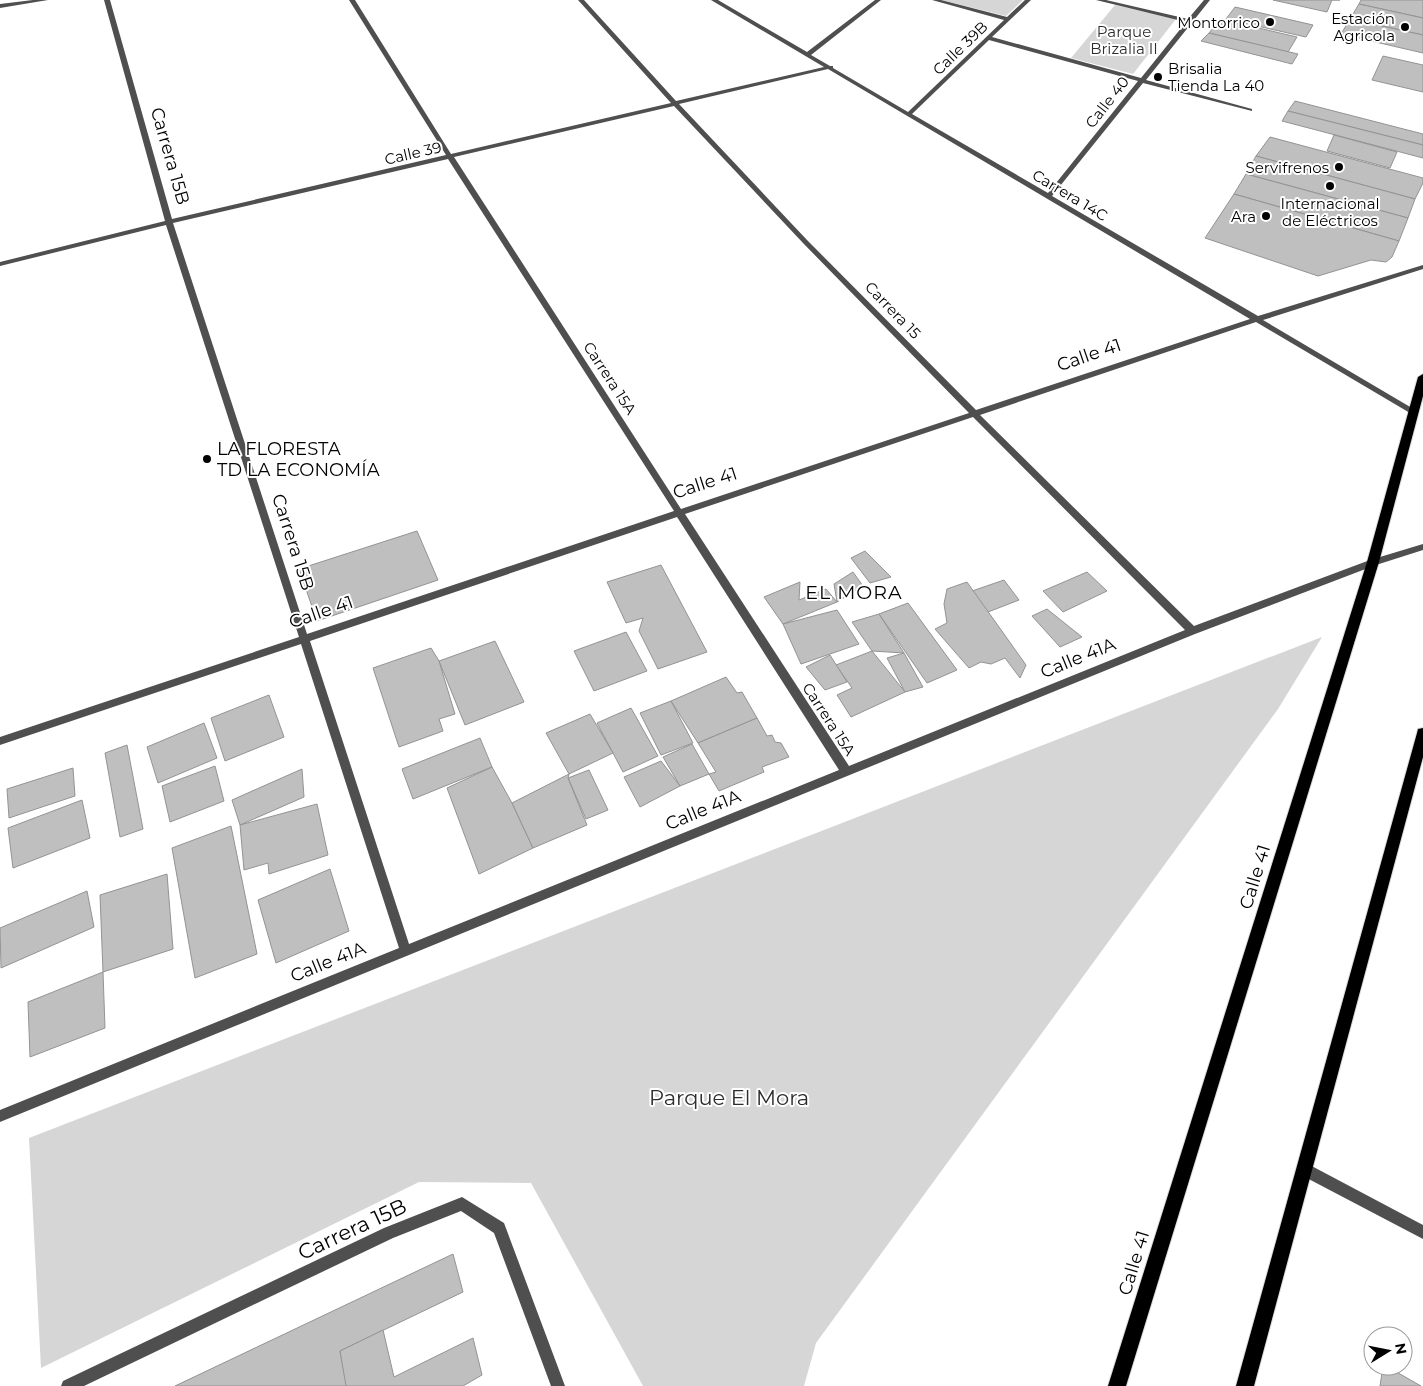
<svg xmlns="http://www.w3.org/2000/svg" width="1423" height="1386" viewBox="0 0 1423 1386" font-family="Montserrat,sans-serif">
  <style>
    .green { fill: #d6d6d6 }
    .building { fill: #bfbfbf; stroke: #939393 }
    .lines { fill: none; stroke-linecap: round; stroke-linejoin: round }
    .primary-casing { stroke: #dbdbdb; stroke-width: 2 }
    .service { fill: #4f4f4f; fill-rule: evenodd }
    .minor { fill: #4f4f4f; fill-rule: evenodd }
    .primary { fill: #000; fill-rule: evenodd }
    .poi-dot { fill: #000; stroke: #fff; stroke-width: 2 }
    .labels { text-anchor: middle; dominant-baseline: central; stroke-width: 4; stroke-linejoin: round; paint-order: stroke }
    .far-poi-label { font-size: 15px; fill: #000; stroke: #fff; text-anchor: end }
    .far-park-label { font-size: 15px; fill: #2d2d2d; stroke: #fff }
    .far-street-label { font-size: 15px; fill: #000; stroke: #fff }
    .street-label { font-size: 18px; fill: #000; stroke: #fff }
    .poi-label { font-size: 18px; fill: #000; stroke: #fff; text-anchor: start }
    .neighbourhood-label { font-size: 19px; letter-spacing: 1px; fill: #000; stroke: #fff }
    .near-park-label { font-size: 21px; fill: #2d2d2d; stroke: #fff }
    .near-street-label { font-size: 21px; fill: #000; stroke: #fff }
  </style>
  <rect width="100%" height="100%" fill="#fff"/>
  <g class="green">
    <polygon points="941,0 1023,0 1006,16"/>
    <polygon points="1115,5 1176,19 1133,74 1071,58"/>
    <polygon points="1322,637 1278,709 816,1343 804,1386 643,1386 531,1183 419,1182 41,1368 29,1138"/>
  </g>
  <g class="building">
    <polygon points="1273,0 1340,0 1332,0 1327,12"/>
    <polygon points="1361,0 1423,0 1423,18 1359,4"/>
    <polygon points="1359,4 1423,18 1423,35 1350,19"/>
    <polygon points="1235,7 1313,25 1306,37 1226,19"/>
    <polygon points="1220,19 1297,37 1288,52 1209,33"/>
    <polygon points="1350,19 1423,35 1423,53 1341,34"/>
    <polygon points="1209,33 1298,54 1292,64 1201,41"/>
    <polygon points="1383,56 1423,65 1423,92 1372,80"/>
    <polygon points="1295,101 1423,134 1423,145 1288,111"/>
    <polygon points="1288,111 1423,145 1423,158 1282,121"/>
    <polygon points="1334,135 1397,152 1390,168 1327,151"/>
    <polygon points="1270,137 1423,178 1423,183 1415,199 1256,156"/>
    <polygon points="1256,156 1415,199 1408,218 1246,174"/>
    <polygon points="1246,174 1408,218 1399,241 1234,194"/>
    <polygon points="1234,194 1399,241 1392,257 1386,262 1371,260 1318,276 1205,238"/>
    <polygon points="417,531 438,580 317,621 299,569"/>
    <polygon points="865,551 891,577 870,583 851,558"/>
    <polygon points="661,565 707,652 658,669 639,631 643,618 626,623 607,582"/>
    <polygon points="853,572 863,586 837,602 834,584"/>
    <polygon points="1087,572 1107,591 1063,612 1043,591"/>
    <polygon points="1004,580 1019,600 988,612 972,591"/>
    <polygon points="800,582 799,600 826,589 837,602 783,624 764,597"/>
    <polygon points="967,582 1026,665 1020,678 1005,658 991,664 981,662 969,668 935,629 947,623 944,604 947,589"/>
    <polygon points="908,603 957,670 927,683 879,614"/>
    <polygon points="1047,609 1082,637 1060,647 1032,616"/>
    <polygon points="837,610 859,644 801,664 783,624"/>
    <polygon points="879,614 904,653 872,651 852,622"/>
    <polygon points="626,632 647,671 594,691 574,651"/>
    <polygon points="495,641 524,702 465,725 439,661"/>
    <polygon points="431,648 439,661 455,714 439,719 443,731 399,747 373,668"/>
    <polygon points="872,651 905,692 851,717 837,695 852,688 836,665"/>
    <polygon points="904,653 923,687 905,692 887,658"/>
    <polygon points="830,655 847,682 825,690 806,667"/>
    <polygon points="726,677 737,693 742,692 757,718 698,743 671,701"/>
    <polygon points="269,695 284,737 225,761 211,718"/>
    <polygon points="671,701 693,743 661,755 640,713"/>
    <polygon points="631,708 658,756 623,772 597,723"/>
    <polygon points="590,714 613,753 569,774 546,733"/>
    <polygon points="757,718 767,736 772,735 775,742 781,743 789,757 762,767 764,772 719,791 709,774 716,772 698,743"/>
    <polygon points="204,723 217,758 158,783 147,747"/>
    <polygon points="480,738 492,767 413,799 402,769"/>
    <polygon points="692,744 709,774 680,786 663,757"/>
    <polygon points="127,745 143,829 120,837 105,753"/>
    <polygon points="661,761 680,786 640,807 624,777"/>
    <polygon points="215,766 224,801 170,822 162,786"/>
    <polygon points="492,767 512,803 533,848 479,874 447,788"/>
    <polygon points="73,768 75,796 9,818 7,789"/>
    <polygon points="302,769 304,797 240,825 232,800"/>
    <polygon points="589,770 608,810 586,819 568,778"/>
    <polygon points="569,774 568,778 587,825 533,848 512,803"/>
    <polygon points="82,800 90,838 13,868 8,828"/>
    <polygon points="317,804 328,855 269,874 268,863 244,870 240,825"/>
    <polygon points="231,826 257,954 195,978 172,848"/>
    <polygon points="330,869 349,931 276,963 258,900"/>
    <polygon points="167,874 173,949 103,972 100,895"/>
    <polygon points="87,891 94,927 1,968 0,928"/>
    <polygon points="103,972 105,1028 30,1057 28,1002"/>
    <polygon points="453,1254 463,1292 340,1351 347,1386 175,1386"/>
    <polygon points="383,1330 394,1377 473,1338 482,1375 463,1386 346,1386 340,1351"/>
    <polygon points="1383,1366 1386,1366 1421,1386 1380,1386"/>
  </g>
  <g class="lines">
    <defs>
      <g id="primary">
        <polygon points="1423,374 1423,396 1379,562 1126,1386 1108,1386 1367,562 1418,377"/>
        <polygon points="1423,728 1423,757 1254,1386 1236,1386 1417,733 1418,729"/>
      </g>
    </defs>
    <use href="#primary" class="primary-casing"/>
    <polygon class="service" points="1306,1163 1423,1225 1423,1239 1301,1175 1299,1170 1301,1165"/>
    <g class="minor">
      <polygon points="33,0 48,0 0,8 0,4"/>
      <path d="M 104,0 L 110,0 L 172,219 L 446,155 L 349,0 L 355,0 L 451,154 L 671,103 L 578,0 L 584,0 L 676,101 L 824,67 L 711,0 L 718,0 L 807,52 L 875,0 L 881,0 L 811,55 L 830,66 L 833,66 L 833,68 L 908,112 L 1004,20 L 932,0 L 941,0 L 1007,17 L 1025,0 L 1031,0 L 992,37 L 1141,78 L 1186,22 L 1096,0 L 1106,0 L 1188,19 L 1204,0 L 1210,0 L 1146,80 L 1252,109 L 1252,111 L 1143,83 L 1052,196 L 1258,316 L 1423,265 L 1423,269 L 1263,320 L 1417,411 L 1416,413 L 1410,413 L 1256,322 L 980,415 L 1194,626 L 1370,560 L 1423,544 L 1423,550 L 1376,565 L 1195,634 L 0,1122 L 0,1110 L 399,948 L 301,644 L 0,745 L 0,737 L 299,637 L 166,225 L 0,266 L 0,262 L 165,221 ZM 989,40 L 1138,81 L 1048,193 L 912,114 ZM 828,69 L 1250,319 L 976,410 L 807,240 L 679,104 ZM 674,106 L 803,243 L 969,413 L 681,509 L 454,157 ZM 448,159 L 674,511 L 307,634 L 173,223 ZM 973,417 L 1185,630 L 849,766 L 685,514 ZM 677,517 L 839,770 L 409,944 L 310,641 Z"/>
      <polygon points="462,1197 504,1223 565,1386 551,1386 494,1233 461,1211 393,1238 84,1386 61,1386 63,1381 384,1228"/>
    </g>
    <use href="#primary" class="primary"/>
  </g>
  <g class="poi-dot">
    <circle cx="1270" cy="22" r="5"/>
    <circle cx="1405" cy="27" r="5"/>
    <circle cx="1158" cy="77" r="5"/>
    <circle cx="1339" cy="167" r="5"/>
    <circle cx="1330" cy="186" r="5"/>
    <circle cx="1266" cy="216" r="5"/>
    <circle cx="207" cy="459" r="5"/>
  </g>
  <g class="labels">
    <g class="far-poi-label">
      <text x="1395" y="18">Estación<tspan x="1395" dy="17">Agricola</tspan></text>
      <text x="1260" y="22">Montorrico</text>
      <text x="1168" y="68" text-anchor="start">Brisalia<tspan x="1168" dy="17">Tienda La 40</tspan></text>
      <text x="1329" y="167">Servifrenos</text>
      <text x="1330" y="203" text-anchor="middle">Internacional<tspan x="1330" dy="17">de Eléctricos</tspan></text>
      <text x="1256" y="216">Ara</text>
    </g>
    <g class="far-park-label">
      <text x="1124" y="31">Parque<tspan x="1124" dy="17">Brizalia II</tspan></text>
    </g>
    <g class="far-street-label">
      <text transform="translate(960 48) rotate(-44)">Calle 39B</text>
      <text transform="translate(1107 102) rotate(-52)">Calle 40</text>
      <text transform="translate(413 153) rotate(-13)">Calle 39</text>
      <text transform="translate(1070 195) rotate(31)">Carrera 14C</text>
      <text transform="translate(893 310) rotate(46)">Carrera 15</text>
      <text transform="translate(610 378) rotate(57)">Carrera 15A</text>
      <text transform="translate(829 719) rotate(57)">Carrera 15A</text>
    </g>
    <g class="street-label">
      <text transform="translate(170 156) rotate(74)">Carrera 15B</text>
      <text transform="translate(1089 355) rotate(-19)">Calle 41</text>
      <text transform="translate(705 483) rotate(-18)">Calle 41</text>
      <text transform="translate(293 542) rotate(72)">Carrera 15B</text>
      <text transform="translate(321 612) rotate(-19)">Calle 41</text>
      <text transform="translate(1078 658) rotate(-22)">Calle 41A</text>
      <text transform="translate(703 810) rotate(-22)">Calle 41A</text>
      <text transform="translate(1255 877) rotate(-73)">Calle 41</text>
      <text transform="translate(328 962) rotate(-22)">Calle 41A</text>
      <text transform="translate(1134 1263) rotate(-73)">Calle 41</text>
    </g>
    <g class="poi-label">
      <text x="217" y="449">LA FLORESTA<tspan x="217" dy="21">TD LA ECONOMÍA</tspan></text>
    </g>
    <g class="neighbourhood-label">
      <text x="854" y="592">EL MORA</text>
    </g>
    <g class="near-park-label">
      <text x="729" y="1097">Parque El Mora</text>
    </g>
    <g class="near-street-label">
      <text transform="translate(352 1229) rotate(-25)">Carrera 15B</text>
    </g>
  </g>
  <g transform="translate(1388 1351) rotate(80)"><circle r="24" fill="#ffffff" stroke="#999999"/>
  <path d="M0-4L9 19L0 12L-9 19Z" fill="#000000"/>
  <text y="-8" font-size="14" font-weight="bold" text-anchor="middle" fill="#000000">N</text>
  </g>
</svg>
